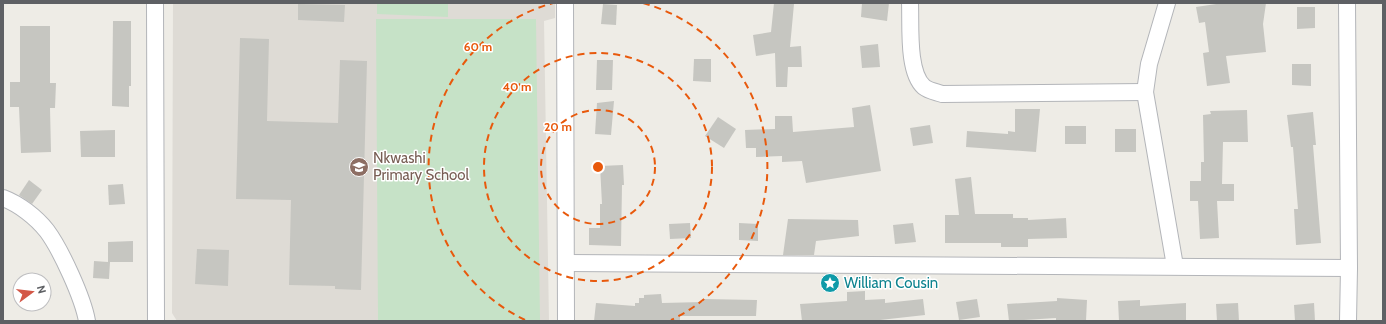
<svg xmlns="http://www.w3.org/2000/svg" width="1386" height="324" viewBox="0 0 1386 324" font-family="Cabin,sans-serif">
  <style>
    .education { fill: #dedbd5 }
    .green { fill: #c6e2c7 }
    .building { fill: #c6c6c1 }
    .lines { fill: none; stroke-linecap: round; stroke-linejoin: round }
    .minor-casing { stroke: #b3b5b9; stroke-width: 18 }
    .minor { stroke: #fff; stroke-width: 16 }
    .ring { fill: none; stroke: #e8590c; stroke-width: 2; stroke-dasharray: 7 5 }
    .labels { text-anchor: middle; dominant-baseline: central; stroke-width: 3; stroke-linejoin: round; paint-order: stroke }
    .education-label { font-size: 15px; fill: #785e54; stroke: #fff; text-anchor: start }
    .culture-label { font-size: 15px; fill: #0d838f; stroke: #fff; text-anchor: start }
    .centre { fill: #e8590c; stroke: #fff; stroke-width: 2 }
    .ring-label { font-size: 12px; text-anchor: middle; font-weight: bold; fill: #e8590c; stroke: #fff; stroke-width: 3; stroke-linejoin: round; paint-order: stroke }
  </style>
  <rect width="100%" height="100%" fill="#eeece6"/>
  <polygon class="education" points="173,3 555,3 555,18 544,21 549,321 177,321 172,313"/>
  <g class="green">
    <polygon points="377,3 448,3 448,17 377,14"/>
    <polygon points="376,19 536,19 540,321 378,321"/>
  </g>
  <g class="building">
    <polygon points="774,3 794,4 790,47 801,46 802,67 788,67 787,87 776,87 775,53 756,56 753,35 771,32"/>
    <polygon points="862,3 889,3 887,21 861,17"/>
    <polygon points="1223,3 1266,3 1263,24 1266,52 1226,56 1230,83 1207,86 1203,53 1209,52 1205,22 1199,23 1196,7"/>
    <polygon points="298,4 345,5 344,22 298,20"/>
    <polygon points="603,4 617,5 616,25 601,24"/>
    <polygon points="1297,7 1315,7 1315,28 1297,29"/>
    <polygon points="113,21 131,21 131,86 129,86 129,107 112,106"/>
    <polygon points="20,26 50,26 50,83 56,83 55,108 50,108 51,152 21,153 19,107 10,107 10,82 20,82"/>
    <polygon points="240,38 269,39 267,121 338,123 340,60 367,61 361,290 335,289 335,286 289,285 291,200 236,199"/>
    <polygon points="878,44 880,67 862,68 860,46"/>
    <polygon points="694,59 711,59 711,82 693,81"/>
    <polygon points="597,60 613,60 612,90 596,90"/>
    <polygon points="1292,64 1311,64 1311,86 1292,85"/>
    <polygon points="614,101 611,135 595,134 597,103"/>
    <polygon points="870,105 881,171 806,183 802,161 782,162 782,156 756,157 756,148 746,148 745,130 775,129 775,116 792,116 793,132 854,127 852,108"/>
    <polygon points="1015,109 1040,109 1036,152 966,147 967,131 1008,134 1008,131 1015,132"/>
    <polygon points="1247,110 1248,142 1223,142 1222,184 1234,184 1234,201 1217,201 1219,238 1200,239 1198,201 1190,201 1190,181 1201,181 1201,162 1204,162 1203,115 1211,114 1210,111"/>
    <polygon points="1313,112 1316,145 1313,145 1321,243 1296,245 1294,209 1298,209 1293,147 1291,147 1287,115"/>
    <polygon points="718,117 736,129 724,148 705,136"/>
    <polygon points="930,125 933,143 913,146 910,128"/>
    <rect x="1065" y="126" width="21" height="18"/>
    <rect x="1115" y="129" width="21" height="23"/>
    <polygon points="115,130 115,157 81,157 80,131"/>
    <polygon points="623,165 624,185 622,185 621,246 589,245 589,228 600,228 600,204 602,204 600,166"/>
    <polygon points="971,177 975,214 1013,214 1013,218 1028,218 1028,220 1066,218 1067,238 1028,239 1028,247 1001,247 1001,243 945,243 945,215 959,215 955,179"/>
    <polygon points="29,180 42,190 32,204 19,195"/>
    <polygon points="123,184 125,204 109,205 108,185"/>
    <polygon points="788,219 858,220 859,236 816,241 814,255 783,255"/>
    <polygon points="690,223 691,238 670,239 669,224"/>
    <polygon points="739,223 758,224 758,241 739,240"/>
    <polygon points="913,223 916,242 895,244 893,225"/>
    <polygon points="133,241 133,262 110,262 109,279 93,278 94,261 108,262 108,242"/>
    <polygon points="197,249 229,250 228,286 195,284"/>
    <polygon points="865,291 865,300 885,299 885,303 923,299 925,315 880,320 802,321 800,304 847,301 847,292"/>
    <polygon points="661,294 662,303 703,302 703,299 757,300 756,316 680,316 680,321 594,321 596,303 635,306 635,303 639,303 639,298 644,298 644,295"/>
    <polygon points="1057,298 1087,300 1086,321 1056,321 1056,318 1009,321 1007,304 1057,301"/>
    <polygon points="977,299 980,317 959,320 956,302"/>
    <polygon points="1140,300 1140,306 1186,303 1186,321 1119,321 1118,301"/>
    <polygon points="1238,303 1239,321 1217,321 1216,304"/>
    <polygon points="1314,303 1315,321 1295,321 1294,305"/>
  </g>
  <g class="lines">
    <defs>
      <g id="minor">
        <polyline points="155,3 156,321"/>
        <polyline points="565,3 566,321"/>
        <path d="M 910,3 C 911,25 907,72 924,87 C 929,91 937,92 942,94 L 1145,92"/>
        <polyline points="1167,3 1149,64 1145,92 1175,266"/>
        <polyline points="1347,3 1349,268 1348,321"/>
        <path d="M 3,198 C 19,204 36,217 47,231 C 61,250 83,298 87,321"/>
        <polyline points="567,263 1349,268"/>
      </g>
    </defs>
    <use href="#minor" class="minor-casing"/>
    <use href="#minor" class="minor"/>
  </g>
  <g class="ring">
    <circle cx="598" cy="167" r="57"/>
    <circle cx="598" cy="167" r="114"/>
    <path d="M525 320A170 170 0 0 1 553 3M643 3A170 170 0 0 1 671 320"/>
  </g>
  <defs>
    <symbol id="school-disc" viewBox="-11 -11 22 22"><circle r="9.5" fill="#8d6e63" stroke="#fff"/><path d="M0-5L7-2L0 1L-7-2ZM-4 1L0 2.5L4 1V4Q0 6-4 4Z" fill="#fff"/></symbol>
    <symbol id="sight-disc" viewBox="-11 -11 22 22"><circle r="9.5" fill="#0f9aa8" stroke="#fff"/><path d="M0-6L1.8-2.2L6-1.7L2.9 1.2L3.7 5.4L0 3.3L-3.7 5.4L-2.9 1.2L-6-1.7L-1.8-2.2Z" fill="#fff"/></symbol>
  </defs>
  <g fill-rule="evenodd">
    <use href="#school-disc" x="348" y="156" width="22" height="22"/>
    <use href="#sight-disc" x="819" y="272" width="22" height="22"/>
  </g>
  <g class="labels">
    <g class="education-label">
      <text x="373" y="158">Nkwashi<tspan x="373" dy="17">Primary School</tspan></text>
    </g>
    <g class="culture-label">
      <text x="844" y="283">William Cousin</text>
    </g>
  </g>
  <circle cx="598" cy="167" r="6" class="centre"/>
  <g class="ring-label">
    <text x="478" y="51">60 m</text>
    <text x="517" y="91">40 m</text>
    <text x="558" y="131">20 m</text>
  </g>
  <rect width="1386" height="324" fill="none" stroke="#5e6064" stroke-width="8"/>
  <g transform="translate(32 292) rotate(75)"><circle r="19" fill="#ffffff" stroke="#bfbfc1"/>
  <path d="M0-3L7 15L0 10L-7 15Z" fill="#d35747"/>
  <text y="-6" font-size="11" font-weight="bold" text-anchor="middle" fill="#5e6064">N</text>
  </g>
</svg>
